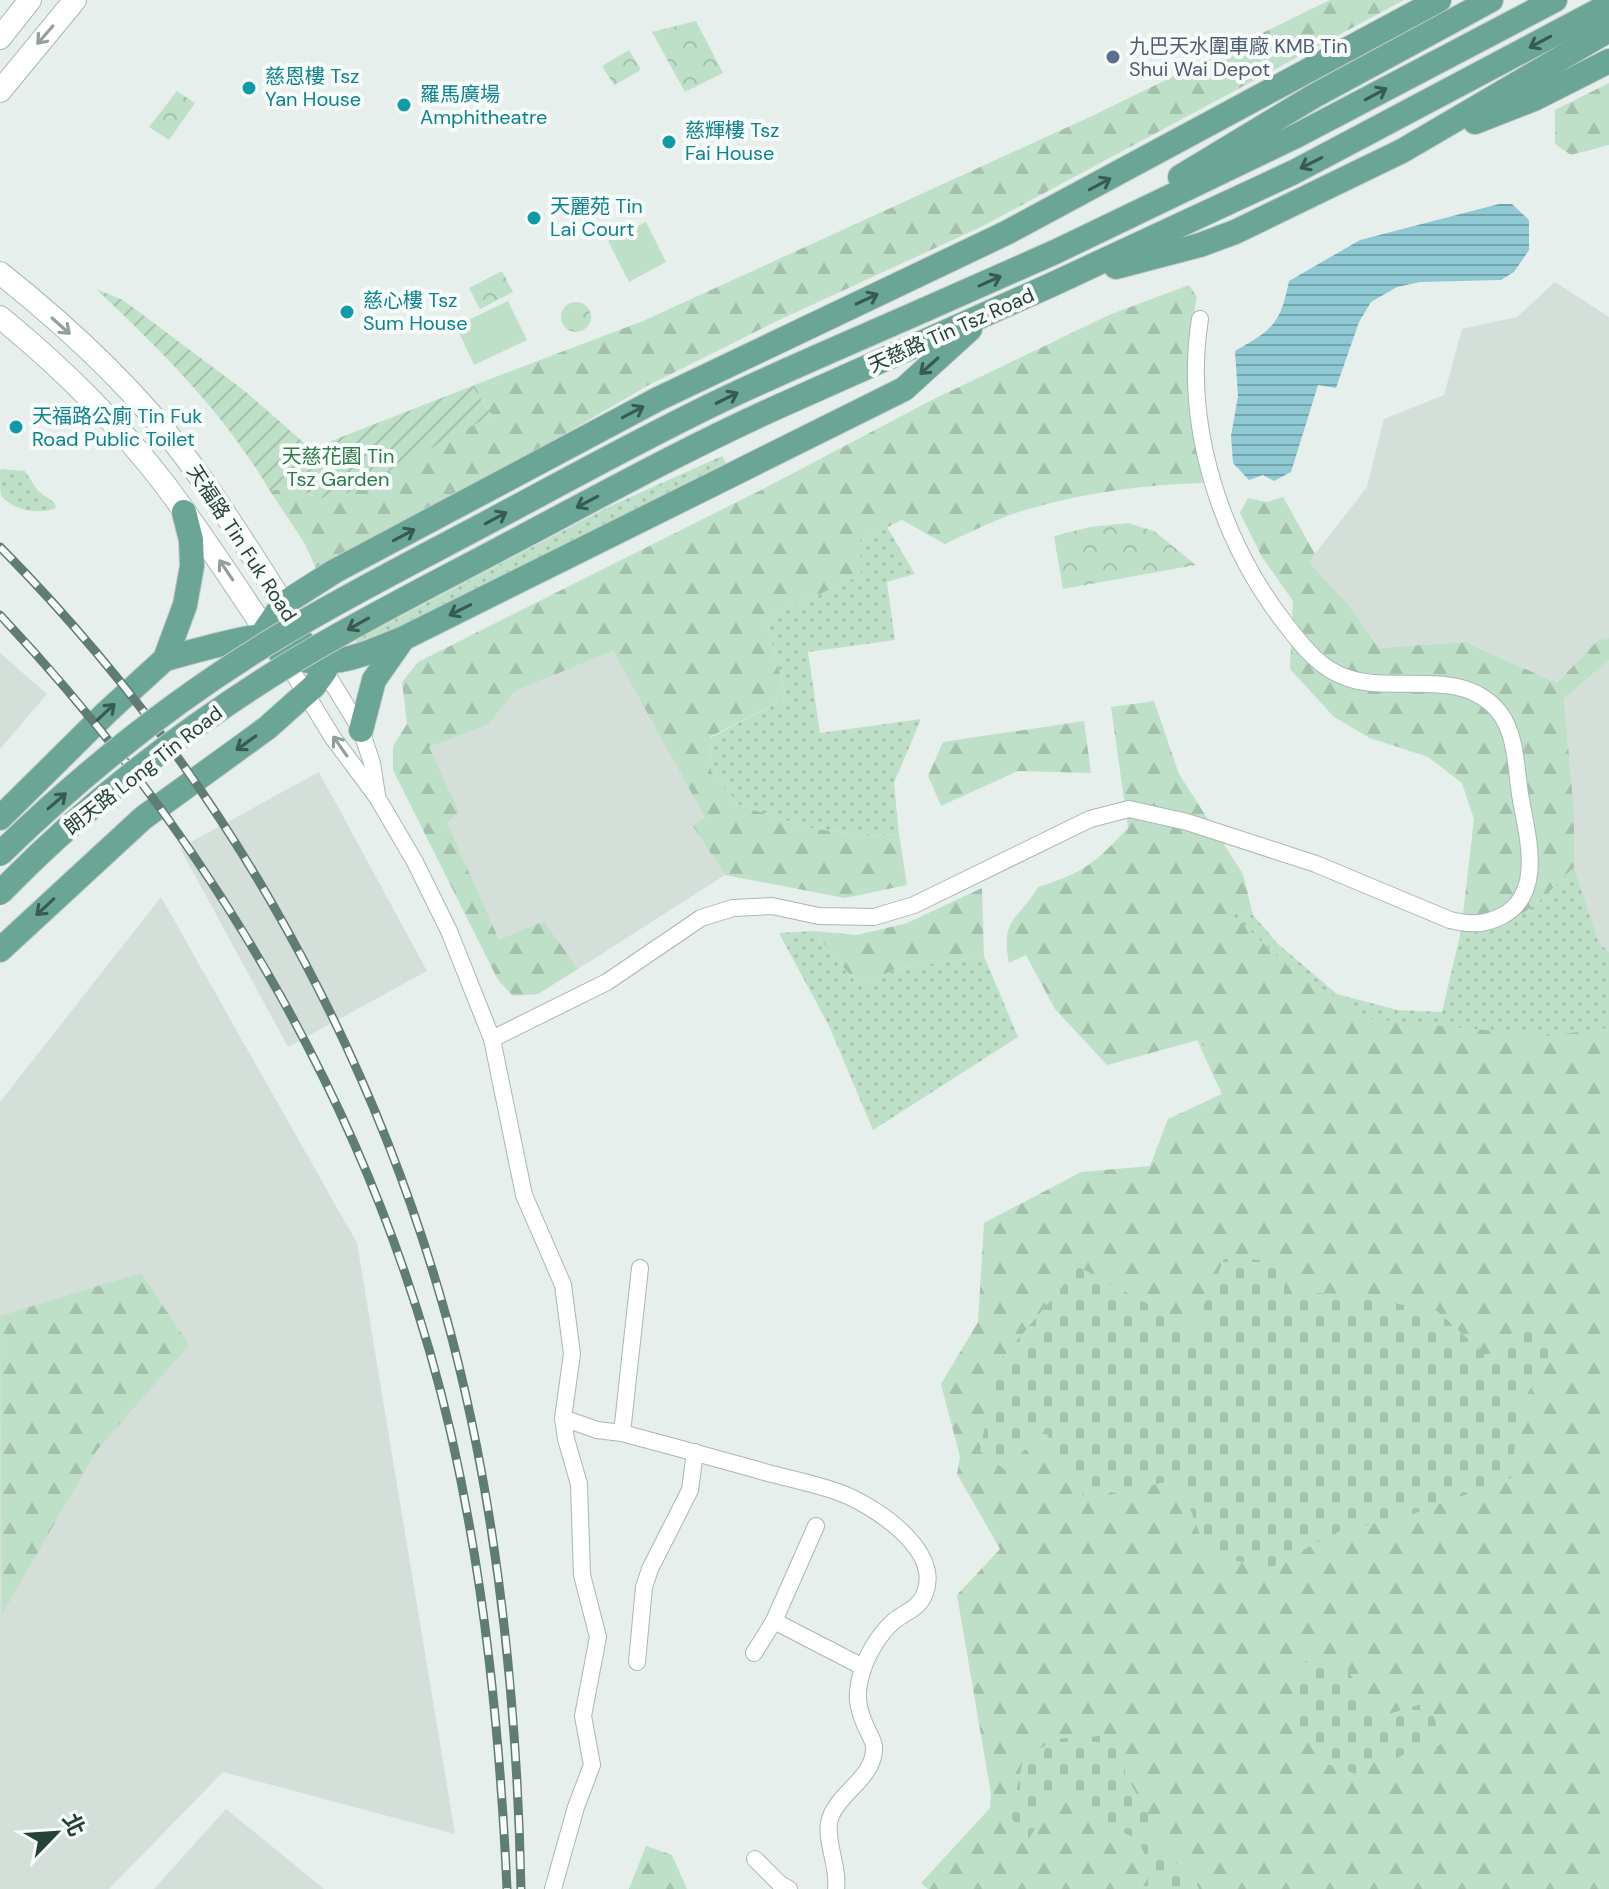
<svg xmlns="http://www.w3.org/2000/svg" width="1609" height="1889" viewBox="0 0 1609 1889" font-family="'DM Sans','Noto Sans TC',sans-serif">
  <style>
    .built { fill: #d4dfda }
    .grass { fill: url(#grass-dots) }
    .forest { fill: url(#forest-firs) }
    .cemetery { fill: url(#cemetery-stones) }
    .park { fill: url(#park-crowns) }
    .garden { fill: url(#garden-furrows) }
    .pitch { fill: #bfe0c8 }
    .water { fill: url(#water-rules) }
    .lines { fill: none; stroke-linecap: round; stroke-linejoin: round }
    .minor-casing { stroke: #a8b8b2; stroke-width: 18 }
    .secondary-casing { stroke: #a4bbb3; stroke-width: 24 }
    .primary-casing { stroke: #c2cac8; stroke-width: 26 }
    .minor { stroke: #fff; stroke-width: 16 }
    .secondary { stroke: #fff; stroke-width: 22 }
    .primary { stroke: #6aa596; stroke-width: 24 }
    .rail-casing { stroke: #5f7d75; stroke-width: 9 }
    .rail { stroke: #f7fbf9; stroke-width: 6; stroke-dasharray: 18; stroke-linecap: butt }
    .primary-bridge-casing { stroke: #c2cac8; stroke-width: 26; stroke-linecap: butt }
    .primary-bridge { stroke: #6aa596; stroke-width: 24 }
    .oneway { stroke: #92a09c }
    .oneway2 { stroke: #365b51 }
    .service-dot { fill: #5c6f8a; stroke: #f7fbf9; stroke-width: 3 }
    .culture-dot { fill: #0f9aa8; stroke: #f7fbf9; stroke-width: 3 }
    .labels { text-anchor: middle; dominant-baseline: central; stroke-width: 8; stroke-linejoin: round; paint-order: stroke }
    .service-label { font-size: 20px; fill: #4e5e75; stroke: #f7fbf9; text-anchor: start }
    .culture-label { font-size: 20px; fill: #0d838f; stroke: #f7fbf9; text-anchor: start }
    .street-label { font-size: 20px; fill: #24423a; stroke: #f7fbf9 }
    .park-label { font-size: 20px; fill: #2d7a4b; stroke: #f7fbf9 }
  </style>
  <defs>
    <pattern id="grass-dots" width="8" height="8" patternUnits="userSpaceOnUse" patternTransform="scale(2)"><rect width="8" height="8" fill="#bfe0c8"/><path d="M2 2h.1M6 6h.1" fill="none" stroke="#a4c1ad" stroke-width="1.8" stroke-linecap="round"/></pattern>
    <pattern id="forest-firs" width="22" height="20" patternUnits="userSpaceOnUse" patternTransform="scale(2)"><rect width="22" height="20" fill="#bfe0c8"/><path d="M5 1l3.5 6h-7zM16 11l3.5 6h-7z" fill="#a4c1ad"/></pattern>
    <pattern id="cemetery-stones" width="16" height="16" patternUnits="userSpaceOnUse" patternTransform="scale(2)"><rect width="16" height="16" fill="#bfe0c8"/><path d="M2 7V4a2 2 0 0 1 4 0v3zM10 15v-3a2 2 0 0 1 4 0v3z" fill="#a4c1ad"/></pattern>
    <pattern id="park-crowns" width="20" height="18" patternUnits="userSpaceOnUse" patternTransform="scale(2)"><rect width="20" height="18" fill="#bfe0c8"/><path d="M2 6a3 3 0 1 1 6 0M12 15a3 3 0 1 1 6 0" fill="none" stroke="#a4c1ad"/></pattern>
    <pattern id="garden-furrows" width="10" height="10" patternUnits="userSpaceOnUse" patternTransform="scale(2)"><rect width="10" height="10" fill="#bfe0c8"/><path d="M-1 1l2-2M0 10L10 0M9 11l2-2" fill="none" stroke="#a4c1ad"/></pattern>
    <pattern id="water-rules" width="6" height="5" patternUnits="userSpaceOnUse" patternTransform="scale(2)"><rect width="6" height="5" fill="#8ec9d4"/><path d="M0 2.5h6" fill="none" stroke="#74a5ad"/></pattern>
  </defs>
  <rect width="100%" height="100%" fill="#e6efeb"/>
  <g class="built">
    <polygon points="1555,282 1609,317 1609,638 1598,640 1557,683 1465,642 1379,648 1348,604 1308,563 1367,487 1384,419 1444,395 1462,329 1517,317"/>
    <polygon points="613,651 706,817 694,827 725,875 578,969 544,921 499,941 446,823 429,747 488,725 515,691"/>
    <polygon points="0,653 47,694 0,749"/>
    <polygon points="1609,660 1609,952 1599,943 1574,867 1574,812 1564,699"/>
    <polygon points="319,772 427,971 288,1047 180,848"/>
    <polygon points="161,897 357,1243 455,1834 223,1772 109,1889 0,1889 0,1102"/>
    <polygon points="226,1809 324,1889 154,1889"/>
  </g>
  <g class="grass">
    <polygon points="722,456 726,463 371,643 357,644 356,640 608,507"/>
    <path d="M 0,469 L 25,471 L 38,491 L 55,503 L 56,508 C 40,515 12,511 1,495 C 0,489 0,476 0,469 Z"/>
    <polygon points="887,527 915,574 887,582 895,640 808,652 820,733 921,719 894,783 899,834 871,836 809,828 739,805 711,771 710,738 786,698 766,619 860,575 860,540"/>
    <path d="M 1574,867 L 1599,943 L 1609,952 L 1609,1143 L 1262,1035 L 1207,1062 L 1192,1028 L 1212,910 L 1253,915 L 1278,944 L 1337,994 L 1397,1010 L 1442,1012 L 1461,931 C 1520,927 1534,906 1574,867 Z"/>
    <polygon points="813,931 859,986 896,969 984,956 1018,1037 873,1130 829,1026 779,933"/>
  </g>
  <g class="forest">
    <polygon points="1330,0 1404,0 983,226 777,321 647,386 459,496 317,571 305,544 270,491 293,486 312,496 492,415 472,386 643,321 1094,115"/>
    <polygon points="1609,83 1609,145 1571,155 1555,144 1555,110"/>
    <path d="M 1189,285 L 1197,297 C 1184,362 1191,418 1203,483 C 1141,485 1078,493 1019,512 C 994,520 969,533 945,544 L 902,520 L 860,540 L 861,575 L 766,619 L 786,698 L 710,737 L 711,771 L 739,805 L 809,828 L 871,836 L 899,834 L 907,885 L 845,898 L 725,875 L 693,826 L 705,817 L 613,651 L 515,691 L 488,725 L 429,747 L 459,812 L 447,823 L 499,940 L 544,921 L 578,969 L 538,994 L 513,996 L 498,980 L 393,770 L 393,746 L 407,724 L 402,682 L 418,662 L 763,489 L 932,400 L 1109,315 Z"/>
    <path d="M 1283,497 L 1315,554 L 1309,563 L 1348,604 L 1379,648 L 1465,642 L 1557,683 L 1598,640 L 1609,638 L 1609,660 L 1564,699 L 1574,812 L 1574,867 C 1534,906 1520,927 1461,931 L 1474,819 L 1462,783 L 1428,757 L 1370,738 L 1334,717 L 1290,669 L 1293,601 L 1262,557 L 1240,513 L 1248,498 L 1267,502 Z"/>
    <path d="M 1154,701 L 1179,774 L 1243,874 L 1253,915 L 1231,913 L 1289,967 L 1370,1019 L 1547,1036 L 1609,1028 L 1609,1889 L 928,1889 L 921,1883 L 990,1808 L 991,1794 L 957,1595 L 1000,1549 L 957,1474 L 960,1457 L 941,1384 L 978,1322 L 984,1223 L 1081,1172 L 1150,1166 L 1168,1119 L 1222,1094 L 1207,1062 L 1210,1060 L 1202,1039 L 1107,1065 L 1055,1009 L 1026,955 L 1009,963 C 1000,917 1019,920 1038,887 C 1084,873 1096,862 1128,828 L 1111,707 Z"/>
    <polygon points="1084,721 1091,773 1018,771 941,806 928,776 943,742"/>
    <polygon points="982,888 984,956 896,969 859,986 813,931 857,935 907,923"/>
    <polygon points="141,1273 189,1345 97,1450 2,1614 0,1316"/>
    <polygon points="646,1846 672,1855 687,1889 629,1889"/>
  </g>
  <g class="cemetery">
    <polygon points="1224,1259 1271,1260 1289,1292 1344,1294 1437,1311 1487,1356 1528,1318 1553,1353 1520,1405 1511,1478 1413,1514 1334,1533 1272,1567 1208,1556 1179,1479 1086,1500 1045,1431 1004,1469 980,1451 997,1364 1079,1267 1194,1329"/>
    <polygon points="1305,1661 1342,1662 1379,1717 1428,1702 1444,1743 1427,1750 1412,1750 1393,1760 1372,1762 1362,1776 1322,1762 1292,1713"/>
    <polygon points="1100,1736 1121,1753 1126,1776 1145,1808 1164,1857 1191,1872 1199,1889 1141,1889 1153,1870 1137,1839 1090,1816 1081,1790 1060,1791 1027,1841 1011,1817 1023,1760 1055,1739"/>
  </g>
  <g class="park">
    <polygon points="696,21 723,73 685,92 652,32"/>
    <polygon points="629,50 641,70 614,85 602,66"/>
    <polygon points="177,91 195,103 169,140 149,127"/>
    <polygon points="502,271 513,292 480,309 469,288"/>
    <circle cx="576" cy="317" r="15"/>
    <polygon points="1128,523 1154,531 1196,565 1063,589 1054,536 1090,527"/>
  </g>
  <path class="garden" d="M 96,289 L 123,300 L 246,392 L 311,449 L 472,386 L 492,415 L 350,492 C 324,501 317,499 293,486 L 270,491 C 225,414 161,350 96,289 Z"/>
  <g class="pitch">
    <polygon points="646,222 666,262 629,282 608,241"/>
    <polygon points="508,301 527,340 474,365 456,326"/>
  </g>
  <path class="water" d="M 1499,204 L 1512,204 L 1529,220 L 1529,250 L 1514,272 L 1501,280 L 1420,282 L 1397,287 L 1371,302 L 1359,322 L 1336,388 L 1318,385 L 1291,472 L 1274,481 L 1263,475 L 1249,480 L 1233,463 L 1231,436 L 1238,396 L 1235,351 C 1273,329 1280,325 1289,281 L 1360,240 Z"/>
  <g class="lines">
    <defs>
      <g id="minor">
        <polyline points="284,658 333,738 377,797 415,862 449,931 492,1039 524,1195 563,1285 572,1354 563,1418 566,1439 579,1484 582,1575 598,1637 583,1716 592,1765 576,1807 553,1889"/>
        <polyline points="325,671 361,730 372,763 377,795"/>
        <path d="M 492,1039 L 607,982 L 701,918 L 733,908 L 772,906 L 819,916 L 874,917 L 914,905 L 1090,819 L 1129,809 L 1187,822 L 1316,864 L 1450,920 C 1470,925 1484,925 1502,916 C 1546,893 1526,832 1520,794 C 1516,768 1516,733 1499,712 C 1463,667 1399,693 1351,679 C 1322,671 1304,648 1287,626 C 1221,542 1183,426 1200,319"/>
        <path d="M 563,1418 L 597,1430 L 622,1433 C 670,1446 719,1459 768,1473 C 791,1479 816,1484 838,1492 C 872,1504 942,1549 925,1593 C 919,1609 905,1612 894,1621 C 880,1633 867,1654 862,1672 C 855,1694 857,1708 867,1729 C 869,1734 873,1740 874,1746 C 876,1779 834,1794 829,1823 C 826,1844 839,1867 836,1889"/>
        <polyline points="622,1433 640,1268"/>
        <polyline points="774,1621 863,1667"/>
        <polyline points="754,1653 774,1621 816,1526"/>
        <polyline points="637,1662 644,1587 650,1569 690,1490 695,1452"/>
        <polyline points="755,1859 780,1884 789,1889"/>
      </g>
      <g id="secondary">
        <polyline points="0,38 30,0"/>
        <polyline points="0,91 75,0"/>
        <path d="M 0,273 C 68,327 135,389 187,459 C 225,510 258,565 292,618"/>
        <path d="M 0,317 C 61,367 118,423 166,486 C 204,537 238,589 273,642"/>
      </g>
      <g id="primary">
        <polyline points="1475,122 1534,99 1609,61"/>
        <polyline points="1180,177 1314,96 1491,0"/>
        <polyline points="1116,267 1200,245 1235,232 1402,151 1609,30"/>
        <polyline points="924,310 1055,252 1298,135 1555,0"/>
        <polyline points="782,405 1051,285 1294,172 1609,5"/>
        <polyline points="265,630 283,604 335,571 658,399 1006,233 1439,0"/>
        <path d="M 281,654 C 328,672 360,656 404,638 L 904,389 L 970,329"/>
        <path d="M 165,659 C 187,653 270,629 288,635 C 299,638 306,645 314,653"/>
        <polyline points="361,730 374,680 402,640"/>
        <polyline points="0,818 107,712 165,659 185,605 192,566 191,540 184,512"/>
        <polyline points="0,950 143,818 267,728 314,686 325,671"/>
      </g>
    </defs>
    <use href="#minor" class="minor-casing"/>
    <use href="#secondary" class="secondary-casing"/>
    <use href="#primary" class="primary-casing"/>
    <use href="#minor" class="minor"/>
    <use href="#secondary" class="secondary"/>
    <use href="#primary" class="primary"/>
    <defs>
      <g id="rail">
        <path d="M 0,547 C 211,760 365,1027 446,1316 C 497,1501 517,1697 521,1889"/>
        <path d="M 0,615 C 216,845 380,1125 451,1434 C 485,1584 500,1736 507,1889"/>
      </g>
    </defs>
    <use href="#rail" class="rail-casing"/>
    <use href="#rail" class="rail"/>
    <defs>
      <g id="primary-bridge">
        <path d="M 0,854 C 85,771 179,696 281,635 C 351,593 423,557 494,519 C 569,479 643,438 720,401 C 787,369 856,340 924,310"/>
        <path d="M 0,893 C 87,803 188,726 294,661 C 363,619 436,583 507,545 C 598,497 688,447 782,405"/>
      </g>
    </defs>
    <use href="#primary-bridge" class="primary-bridge-casing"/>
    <use href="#primary-bridge" class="primary-bridge"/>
  </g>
  <defs><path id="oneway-shaft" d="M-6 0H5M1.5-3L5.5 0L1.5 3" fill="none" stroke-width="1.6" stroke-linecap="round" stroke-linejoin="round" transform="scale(2)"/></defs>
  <g class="oneway">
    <use href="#oneway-shaft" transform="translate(45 35) rotate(131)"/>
    <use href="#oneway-shaft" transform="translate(61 326) rotate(42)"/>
    <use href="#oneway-shaft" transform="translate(226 570) rotate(-124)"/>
    <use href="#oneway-shaft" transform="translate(340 746) rotate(-125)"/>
  </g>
  <g class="oneway2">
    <use href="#oneway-shaft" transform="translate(1540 42) rotate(152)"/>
    <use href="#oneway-shaft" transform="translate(1376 94) rotate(-28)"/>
    <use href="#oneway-shaft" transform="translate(1311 163) rotate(153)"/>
    <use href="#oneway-shaft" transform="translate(1100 184) rotate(-28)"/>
    <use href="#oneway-shaft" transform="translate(990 281) rotate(-24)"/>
    <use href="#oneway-shaft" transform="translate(867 299) rotate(-25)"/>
    <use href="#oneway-shaft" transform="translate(929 366) rotate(138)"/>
    <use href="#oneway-shaft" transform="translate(727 398) rotate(-26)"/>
    <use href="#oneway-shaft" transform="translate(633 412) rotate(-28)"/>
    <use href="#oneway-shaft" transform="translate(587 502) rotate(152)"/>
    <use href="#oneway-shaft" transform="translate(496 518) rotate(-28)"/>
    <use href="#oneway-shaft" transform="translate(404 535) rotate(-28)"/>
    <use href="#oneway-shaft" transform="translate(460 610) rotate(153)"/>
    <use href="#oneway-shaft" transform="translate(358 624) rotate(151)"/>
    <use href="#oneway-shaft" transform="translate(106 712) rotate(-43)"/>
    <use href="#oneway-shaft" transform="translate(246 743) rotate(144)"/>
    <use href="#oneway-shaft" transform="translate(57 801) rotate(-41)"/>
    <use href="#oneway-shaft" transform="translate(45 907) rotate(137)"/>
  </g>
  <circle class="service-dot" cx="1113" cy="57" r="8"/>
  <g class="culture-dot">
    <circle cx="249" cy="88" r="8"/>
    <circle cx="404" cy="105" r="8"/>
    <circle cx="669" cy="142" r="8"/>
    <circle cx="534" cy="218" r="8"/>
    <circle cx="347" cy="312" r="8"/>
    <circle cx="16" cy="427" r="8"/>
  </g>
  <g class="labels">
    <g class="service-label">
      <text x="1129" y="46">九巴天水圍車廠 KMB Tin<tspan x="1129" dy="23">Shui Wai Depot</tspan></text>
    </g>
    <g class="culture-label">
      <text x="265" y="76">慈恩樓 Tsz<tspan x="265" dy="23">Yan House</tspan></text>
      <text x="420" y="94">羅馬廣場<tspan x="420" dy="23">Amphitheatre</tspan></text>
      <text x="685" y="130">慈輝樓 Tsz<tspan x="685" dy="23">Fai House</tspan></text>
      <text x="550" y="206">天麗苑 Tin<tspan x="550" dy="23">Lai Court</tspan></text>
      <text x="363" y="300">慈心樓 Tsz<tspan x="363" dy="23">Sum House</tspan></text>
      <text x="32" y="416">天福路公廁 Tin Fuk<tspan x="32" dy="23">Road Public Toilet</tspan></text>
    </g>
    <g class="street-label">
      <text transform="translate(951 330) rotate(-24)">天慈路 Tin Tsz Road</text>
      <text transform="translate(242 543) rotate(57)">天福路 Tin Fuk Road</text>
      <text transform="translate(143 770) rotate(-38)">朗天路 Long Tin Road</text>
    </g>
    <g class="park-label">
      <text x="338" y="456">天慈花園 Tin<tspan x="338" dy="23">Tsz Garden</tspan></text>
    </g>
  </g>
  <g transform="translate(56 1833) rotate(65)" stroke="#f7fbf9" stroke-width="6" paint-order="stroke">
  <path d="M0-6L14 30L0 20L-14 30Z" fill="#24423a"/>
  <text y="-12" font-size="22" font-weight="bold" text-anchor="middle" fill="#24423a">北</text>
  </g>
</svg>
